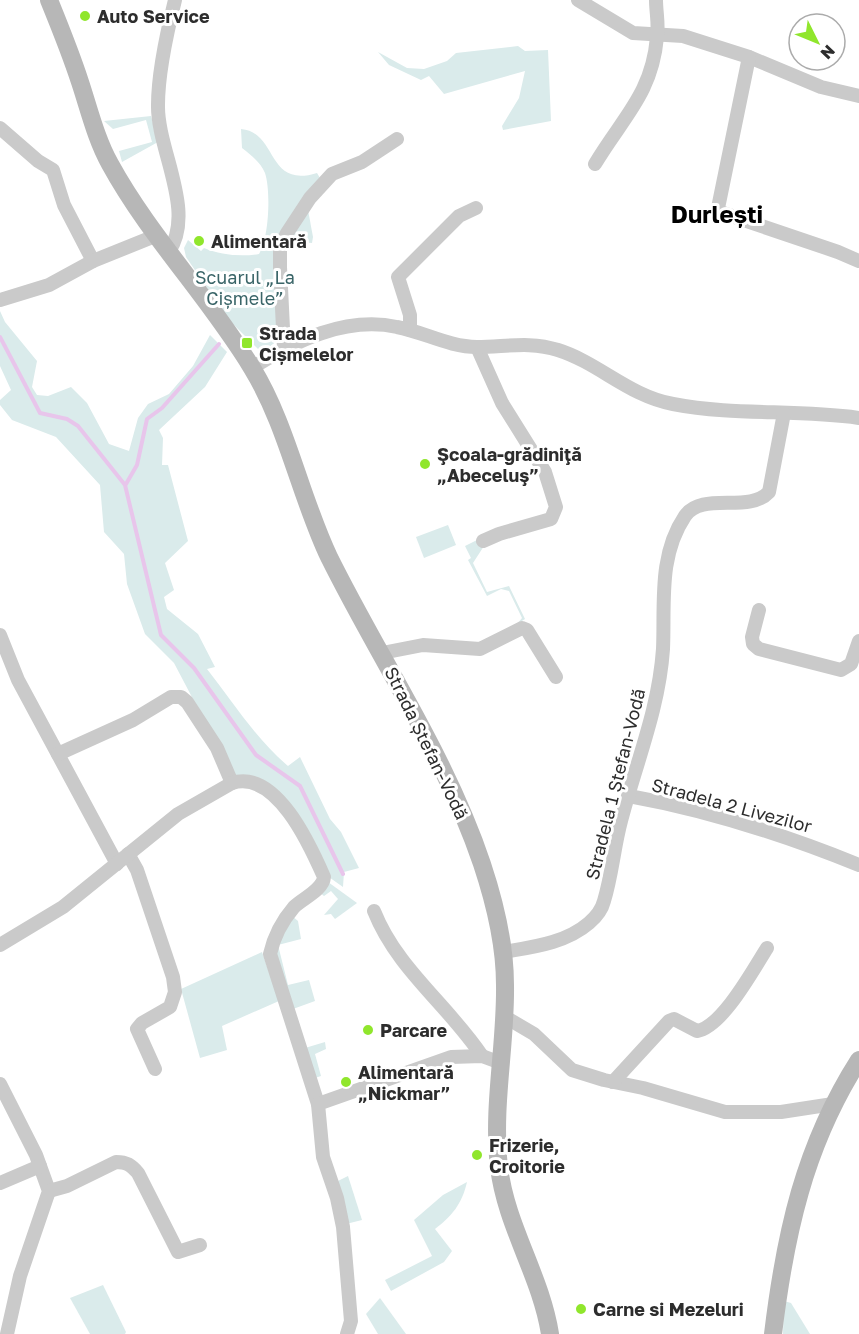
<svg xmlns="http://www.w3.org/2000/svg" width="859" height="1334" viewBox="0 0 859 1334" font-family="'Golos Text',sans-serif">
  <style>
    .green { fill: #daebeb }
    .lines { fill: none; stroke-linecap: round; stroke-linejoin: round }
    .stream { stroke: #e8c5eb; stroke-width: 4 }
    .street { stroke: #cacaca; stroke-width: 14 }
    .secondary { stroke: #b7b7b7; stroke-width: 18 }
    .poi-dot { fill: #90e62c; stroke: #fff; stroke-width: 2 }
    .labels { text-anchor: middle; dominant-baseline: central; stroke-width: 6; stroke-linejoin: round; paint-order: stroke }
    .poi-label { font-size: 18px; font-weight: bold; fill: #2d2d2d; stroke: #fff; text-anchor: start }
    .park-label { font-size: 18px; fill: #3a6568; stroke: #fff }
    .street-label { font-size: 18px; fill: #2d2d2d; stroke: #fff }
    .district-label { font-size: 24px; font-weight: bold; fill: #000; stroke: #fff }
  </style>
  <rect width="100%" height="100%" fill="#fff"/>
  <g class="green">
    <polygon points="518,46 525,51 548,50 551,121 503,130 502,126 519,98 525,71 444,94 429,76 421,80 389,65 378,52 407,68 424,69 447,61 456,53"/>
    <polygon points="151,116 158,142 122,162 119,151 152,142 146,120 113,129 104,121"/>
    <path d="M 241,129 C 278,132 266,189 317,173 L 320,178 L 282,235 L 278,340 L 262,353 L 229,320 L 186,257 L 184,248 L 188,240 L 201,251 L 204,248 C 221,255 241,257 259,254 C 269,239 271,191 265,173 C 261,163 251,155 242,148 Z"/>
    <polygon points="308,210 313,237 312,243 287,241"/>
    <path d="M 0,311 L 5,322 L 37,361 L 32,387 L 37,395 L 48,396 L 71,387 L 87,403 L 109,444 L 129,451 L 138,418 L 148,404 L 169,394 L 193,366 L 210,335 L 227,352 L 205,387 L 159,430 L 163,438 L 162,465 L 168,465 L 188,541 L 165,563 L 174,590 L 164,597 L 167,609 L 198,634 L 215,667 L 207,669 C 233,702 256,739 288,766 L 300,757 L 330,819 L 341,832 L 359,868 L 344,872 L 343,887 L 326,875 L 290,808 L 234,777 L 174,663 L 145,634 L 127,584 L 124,554 L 104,532 L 100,485 L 56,437 L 12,420 L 0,405 L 0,400 L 11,390 L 0,366 Z"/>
    <polygon points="448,525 456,545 424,558 416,537"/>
    <polygon points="479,539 484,546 473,563 487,592 509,586 525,619 517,624 522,618 509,591 501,589 487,596 468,560 471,558 465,546"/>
    <polygon points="328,882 357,903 335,919 331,914 324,915 338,899 331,891 324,896 318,891"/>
    <polygon points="292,916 298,921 301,939 278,945 288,985 309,980 315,1001 293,1009 305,1048 325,1042 326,1049 315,1054 321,1076 312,1079 274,954 279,937"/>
    <polygon points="262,952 279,1001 222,1026 227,1050 200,1058 181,989"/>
    <polygon points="348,1176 362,1220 346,1224 338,1181"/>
    <path d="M 467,1182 C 462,1204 452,1216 435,1229 L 452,1251 L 444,1262 L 391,1291 L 385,1280 L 432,1256 L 414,1220 L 443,1195 Z"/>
    <polygon points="103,1285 126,1332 125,1334 90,1334 70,1298"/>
    <polygon points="380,1298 406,1334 378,1334 366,1314"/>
    <polygon points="784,1301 791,1303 810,1334 783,1334"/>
  </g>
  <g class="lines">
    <g class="stream">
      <polyline points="0,337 40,413 67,419 78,426 125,485 161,635 194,668 256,755 300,786 343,874"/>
      <polyline points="126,484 137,465 147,419 162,408 219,344"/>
    </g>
    <g class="street">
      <polyline points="578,0 633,33 683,36 749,57 821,87 859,96"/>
      <polyline points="749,57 718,208 720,212 838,252 859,261"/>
      <polyline points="0,128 38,161 53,170 64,205 93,261"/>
      <path d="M 595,164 C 623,117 652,94 657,37 C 659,25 656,12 656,0"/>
      <path d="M 168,253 C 197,212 157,150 158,105 C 158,72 167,32 175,0"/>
      <polyline points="0,300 49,285 93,261 155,236"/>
      <polyline points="410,330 410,315 398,277 459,216 476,208"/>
      <polyline points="477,347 502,403 545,472 556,507 551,519 499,534 483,541"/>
      <polyline points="284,349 280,267 280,248 287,233 310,198 332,174 362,162 397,139"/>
      <path d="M 252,368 C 294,341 346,316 397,327 C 424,332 449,347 477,347 C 505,347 530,341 558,350 C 599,363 629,396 673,404 C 734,416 797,409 859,418"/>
      <polyline points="759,610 752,637 753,644 759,649 841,670 851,664 859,641"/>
      <polyline points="0,635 18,680 117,864"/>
      <polyline points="382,653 423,645 480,649 522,628 527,630 556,677"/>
      <polyline points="58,754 133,720 171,697 181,697 187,702 217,748 232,783"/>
      <path d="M 629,796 C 707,810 785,835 859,865"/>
      <polyline points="128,854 137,870 173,977 175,992 170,1007 142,1023 137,1029 155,1069"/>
      <path d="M 374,911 C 397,969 448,1005 482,1056"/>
      <path d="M 0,945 L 63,907 L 178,814 L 232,783 C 276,769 310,845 324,877 C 323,890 303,898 294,907 C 282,921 274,936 270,954 L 318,1104"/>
      <path d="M 504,952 C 533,947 566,943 589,923 C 596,917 602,909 604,901 C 612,875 614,847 621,821 C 636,763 659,709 663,649 C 665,604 658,556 685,516 C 702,491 749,514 769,492 L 784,413"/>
      <polyline points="505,1017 534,1034 572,1070 604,1080 643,1088 725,1112 781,1112 833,1104"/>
      <path d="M 613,1082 L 669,1021 L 674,1019 L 697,1031 C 722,1027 753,970 767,948"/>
      <polyline points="0,1084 36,1155 49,1191 20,1276 7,1334"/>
      <polyline points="0,1183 40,1166"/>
      <path d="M 49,1191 L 67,1186 L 116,1162 C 127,1162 131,1165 138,1173 L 178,1252 L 200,1245"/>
      <polyline points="347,1334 351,1321 343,1227 337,1198 323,1157 318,1104 451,1057 482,1056 501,1063"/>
    </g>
    <g class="secondary">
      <path d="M 49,0 C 60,27 71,54 80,82 C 89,109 96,139 110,164 C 150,237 209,297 252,368 C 287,425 300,496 329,557 C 380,660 445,754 482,864 C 495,903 505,943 505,985 C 506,1046 492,1106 499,1167 C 506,1226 541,1276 550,1334"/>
      <path d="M 773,1334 C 785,1235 804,1146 859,1060"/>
    </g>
  </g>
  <g class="poi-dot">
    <circle cx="85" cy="16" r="6"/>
    <circle cx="199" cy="241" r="6"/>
    <rect x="241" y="337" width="12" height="12" rx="3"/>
    <circle cx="425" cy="464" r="6"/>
    <circle cx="368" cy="1030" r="6"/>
    <circle cx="346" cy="1082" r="6"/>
    <circle cx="477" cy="1155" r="6"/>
    <circle cx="581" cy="1309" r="6"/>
  </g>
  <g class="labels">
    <g class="poi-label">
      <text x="97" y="16">Auto Service</text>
      <text x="211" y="241">Alimentară</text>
      <text x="259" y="333">Strada<tspan x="259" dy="21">Cișmelelor</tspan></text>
      <text x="437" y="454">Şcoala-grădiniţă<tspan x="437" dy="21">„Abeceluş”</tspan></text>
      <text x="380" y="1030">Parcare</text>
      <text x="358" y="1072">Alimentară<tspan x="358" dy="21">„Nickmar”</tspan></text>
      <text x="489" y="1145">Frizerie,<tspan x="489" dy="21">Croitorie</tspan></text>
      <text x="593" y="1309">Carne si Mezeluri</text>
    </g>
    <g class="park-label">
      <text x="245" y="277">Scuarul „La<tspan x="245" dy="21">Cișmele”</tspan></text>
    </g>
    <g class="street-label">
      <text transform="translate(427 743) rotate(64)">Strada Ștefan-Vodă</text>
      <text transform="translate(615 784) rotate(-76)">Stradela 1 Ștefan-Vodă</text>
      <text transform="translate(732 805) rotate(15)">Stradela 2 Livezilor</text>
    </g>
    <g class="district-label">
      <text x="717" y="213">Durlești</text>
    </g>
  </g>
  <g transform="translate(817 42) rotate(133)"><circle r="28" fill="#ffffff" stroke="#ababab" stroke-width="1.5"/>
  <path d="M0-4.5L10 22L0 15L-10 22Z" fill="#90e62c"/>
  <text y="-9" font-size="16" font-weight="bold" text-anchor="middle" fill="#2d2d2d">N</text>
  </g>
</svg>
